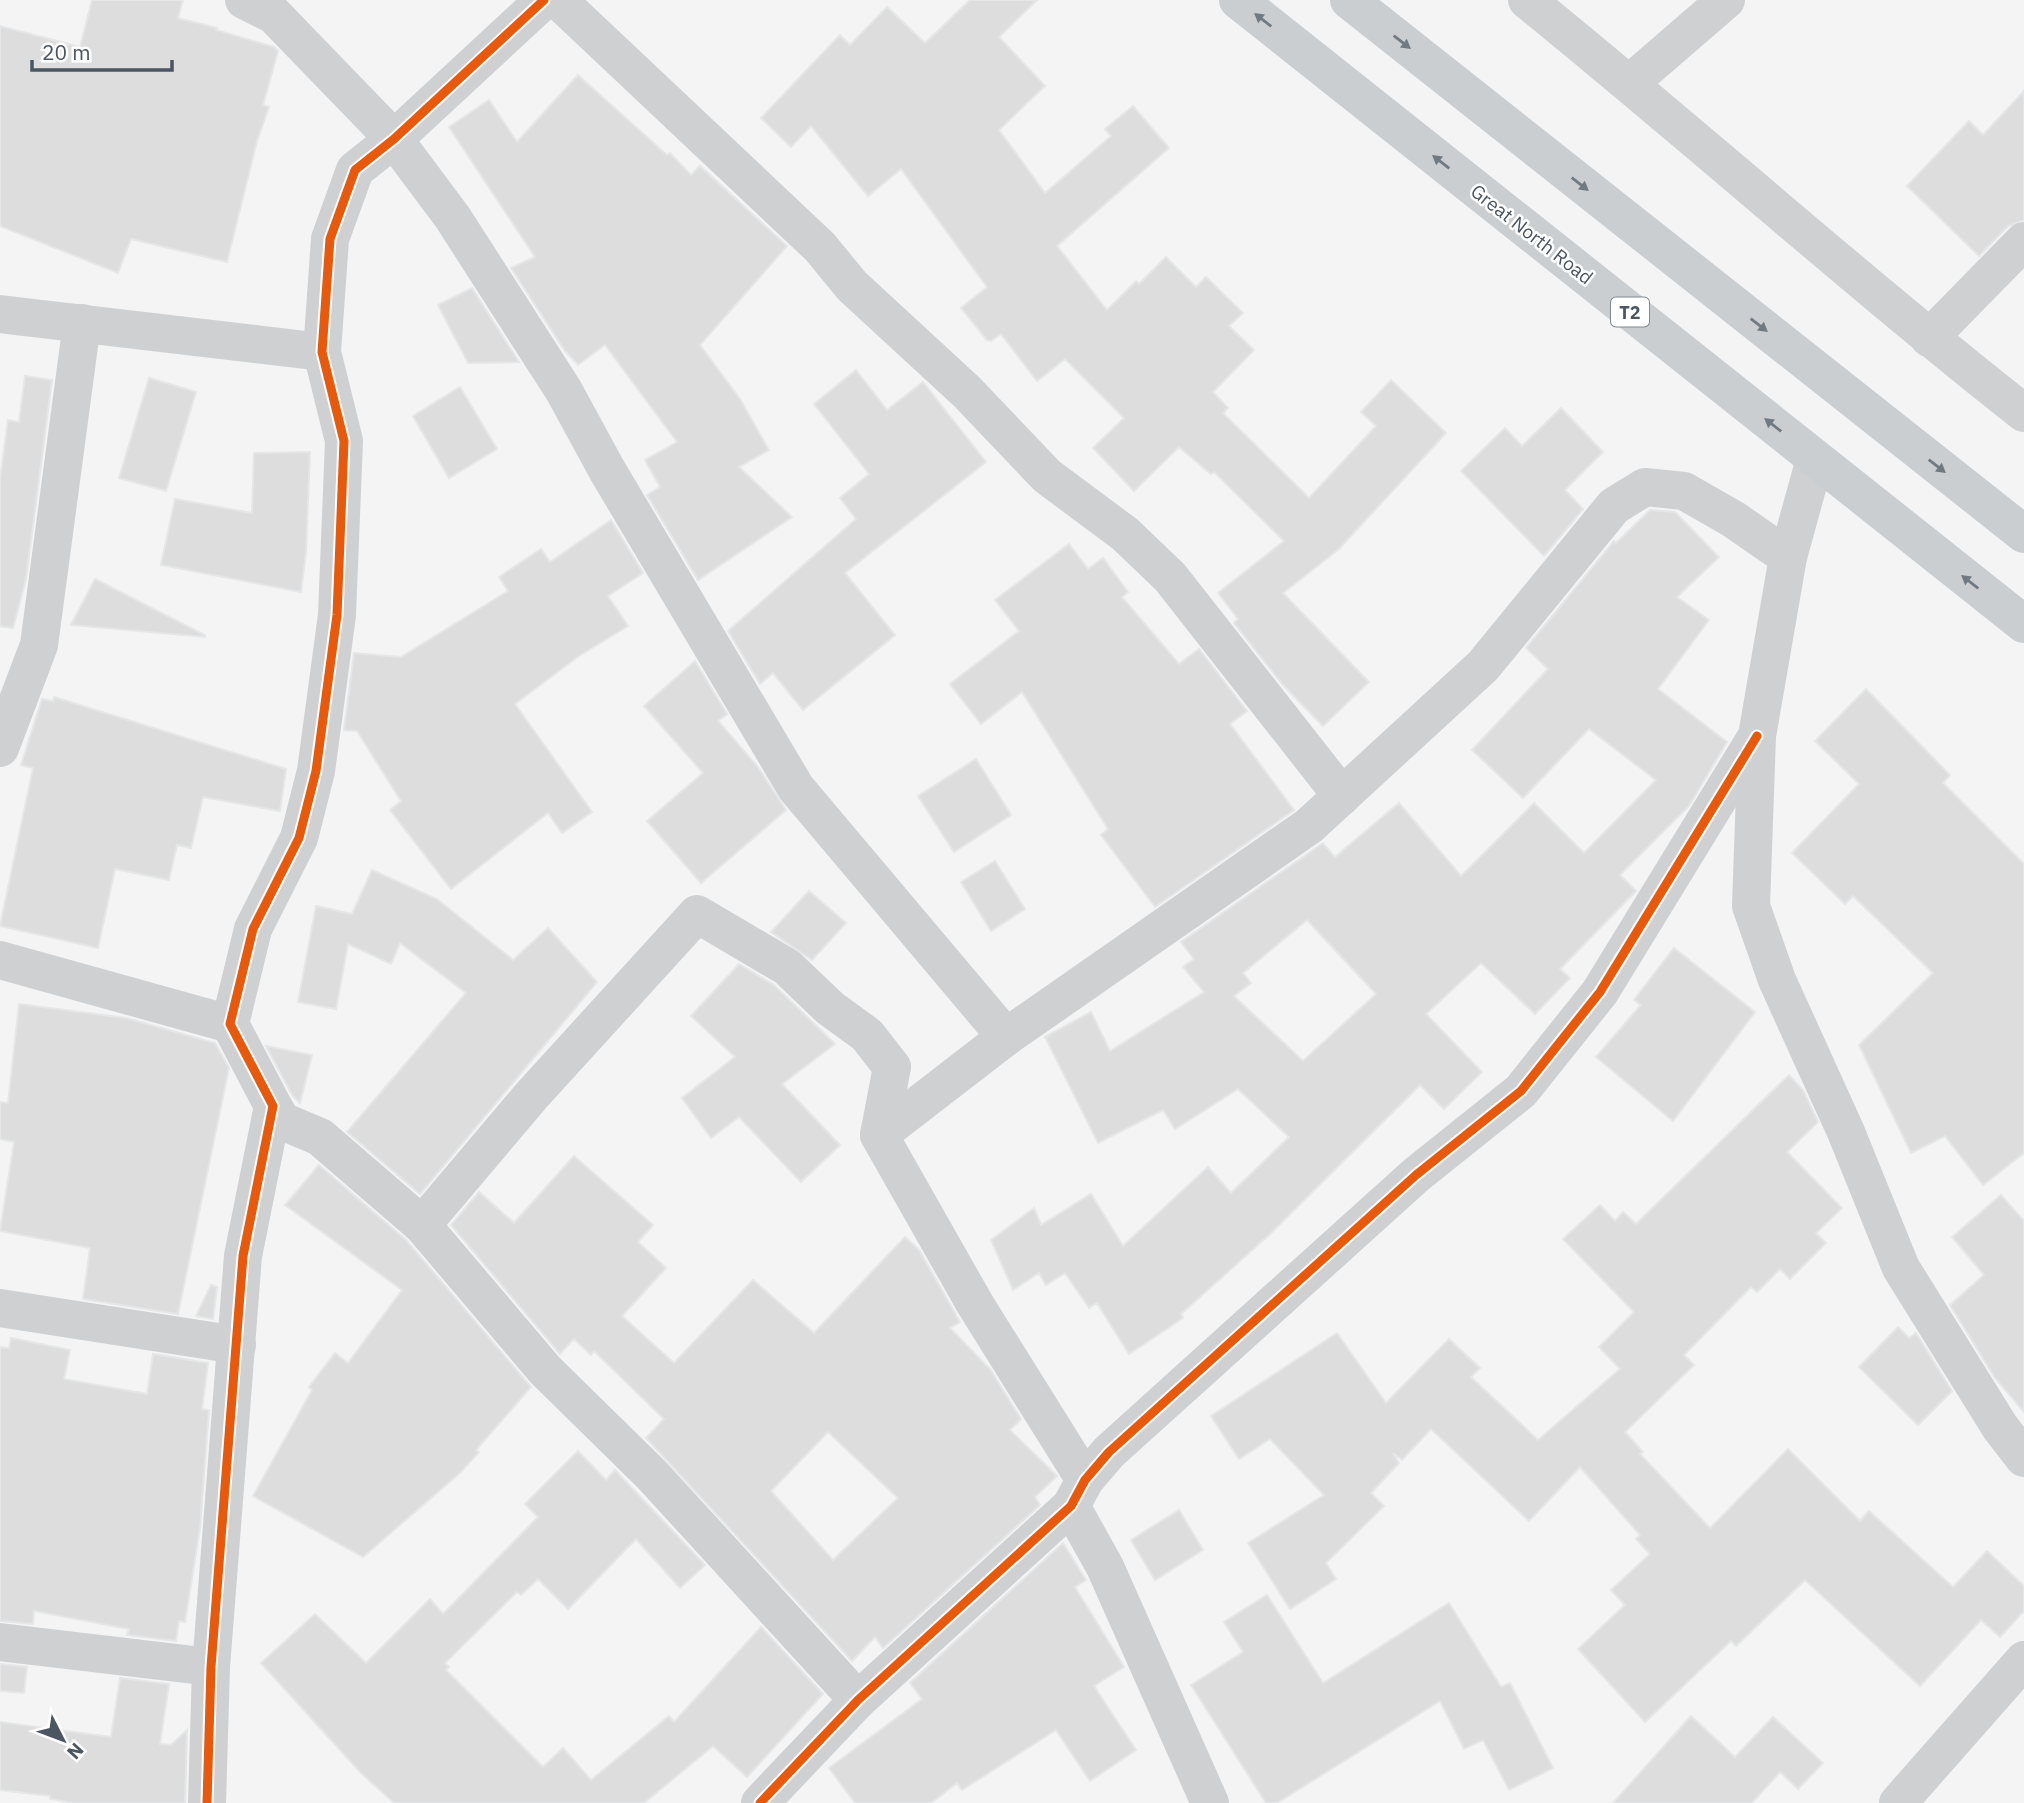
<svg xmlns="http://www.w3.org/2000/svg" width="2024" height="1803" viewBox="0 0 2024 1803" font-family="'IBM Plex Sans',sans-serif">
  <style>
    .building { fill: #ddddde; stroke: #e5e6e7; stroke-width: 2; fill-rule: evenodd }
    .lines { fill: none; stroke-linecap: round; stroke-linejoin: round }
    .minor { stroke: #ced0d2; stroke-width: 38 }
    .major { stroke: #caced1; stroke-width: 38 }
    .cycleway-casing { stroke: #fff; stroke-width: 13 }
    .cycleway { stroke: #e8590c; stroke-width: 9 }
    .oneway { fill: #707a83 }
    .labels { text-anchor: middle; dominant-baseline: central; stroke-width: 5; stroke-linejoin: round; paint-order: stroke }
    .shield { fill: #fff; stroke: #808990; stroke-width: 2 }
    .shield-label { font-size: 18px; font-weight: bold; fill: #4a5661 }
    .street-label { font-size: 19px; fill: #4a5661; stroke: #fff }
  </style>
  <rect width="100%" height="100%" fill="#f4f4f4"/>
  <g class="building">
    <polygon points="92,0 183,0 178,18 217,28 216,30 274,47 278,51 263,105 269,107 257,141 227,262 131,239 118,273 0,226 0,26 80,47"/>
    <polygon points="970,0 1037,0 999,37 1045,86 999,130 1045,193 1111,136 1105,129 1133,106 1169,148 1057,246 1107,310 1136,281 1139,284 1166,257 1196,287 1206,277 1243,313 1229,326 1254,350 1213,392 1228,408 1223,413 1309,498 1376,426 1361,412 1391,380 1446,433 1339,549 1283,593 1369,682 1323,726 1283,685 1234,623 1238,619 1218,593 1284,541 1214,472 1211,474 1179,447 1134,491 1093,448 1124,418 1065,359 1037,381 1001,334 991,341 987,340 961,308 987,287 901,169 868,196 811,126 791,147 761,118 840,35 850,45 887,7 925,43"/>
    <polygon points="578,75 667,155 670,153 691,175 700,166 787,246 700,345 740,399 769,450 739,467 792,517 698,580 647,495 660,487 645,460 677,442 605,345 578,365 565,351 511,268 535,257 449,127 489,100 517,142"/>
    <polygon points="2024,91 2024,220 2008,226 1979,256 1907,186 1969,121 1983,135"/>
    <polygon points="472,288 519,362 468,363 438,305"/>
    <polygon points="856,370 887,410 923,382 986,462 845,573 895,635 803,710 773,673 760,684 728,631 856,519 840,498 869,474 814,404"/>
    <polygon points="25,376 52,380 26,579 13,628 0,626 0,479 8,420 19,422"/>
    <polygon points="149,378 196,392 166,491 119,478"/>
    <polygon points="460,387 497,449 449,478 413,416"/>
    <polygon points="1561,408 1603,452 1565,490 1583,509 1544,556 1461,471 1505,428 1522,446"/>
    <polygon points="310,452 306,553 301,592 161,565 175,499 252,513 254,453"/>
    <path d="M 1650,510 L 1675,512 L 1719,557 L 1677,597 L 1709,620 L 1658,689 L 1727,742 L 1689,806 L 1620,875 L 1636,891 L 1560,969 L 1570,978 L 1535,1014 L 1481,963 L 1426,1014 L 1482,1072 L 1444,1109 L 1420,1085 L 1269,1235 L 1181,1314 L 1183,1318 L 1129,1354 L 1097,1303 L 1089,1308 L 1065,1273 L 1046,1285 L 1039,1273 L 1013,1290 L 991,1240 L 1034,1208 L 1041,1225 L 1091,1194 L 1123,1246 L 1208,1167 L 1231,1193 L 1289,1137 L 1238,1089 L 1175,1129 L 1163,1110 L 1098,1143 L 1045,1037 L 1091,1012 L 1110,1051 L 1204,992 L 1183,967 L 1194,959 L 1181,942 L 1323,843 L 1335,857 L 1399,803 L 1461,876 L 1534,803 L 1584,853 L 1656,780 L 1589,729 L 1523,798 L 1472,750 L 1548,669 L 1526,648 L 1614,541 L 1616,543 ZM 1307,920 L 1376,994 L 1303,1061 L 1234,996 L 1251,983 L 1243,973 Z"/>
    <polygon points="611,520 643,573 608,596 628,626 579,656 515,704 592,812 562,833 548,813 451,889 390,810 401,801 357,731 344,730 354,653 401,657 508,591 499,577 541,549 550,562"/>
    <polygon points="1069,544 1088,569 1103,558 1128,592 1122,597 1179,664 1199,649 1247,711 1230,724 1294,810 1155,907 1101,835 1108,829 1022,692 981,724 950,684 1019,631 995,600"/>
    <polygon points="95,579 205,635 205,637 71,625"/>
    <polygon points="695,661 727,714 718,721 758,767 786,810 701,883 647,821 703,773 644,706"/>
    <polygon points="1866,689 1950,775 1943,783 2024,864 2024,1153 1983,1185 1945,1136 1911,1153 1859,1045 1933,973 1853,896 1845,904 1792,853 1859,784 1815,741"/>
    <polygon points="54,697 286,769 280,811 203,797 191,848 177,845 169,880 115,869 98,948 0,926 33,768 21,765 42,699 53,701"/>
    <polygon points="976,759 1011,815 954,852 918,796"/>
    <polygon points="995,861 1025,909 991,931 961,882"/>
    <polygon points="372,870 437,899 513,960 548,928 597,982 420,1194 347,1132 466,993 400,943 391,964 348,944 336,1009 298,1002 316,906 352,914"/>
    <polygon points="809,891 846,923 812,960 771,932"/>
    <polygon points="1674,948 1755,1012 1673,1121 1596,1057 1641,1005 1634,1000"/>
    <polygon points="739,964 774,985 835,1044 782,1084 840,1145 801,1182 739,1117 711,1138 682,1098 735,1057 691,1016"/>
    <polygon points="19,1004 126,1018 215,1043 229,1068 178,1314 83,1299 90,1248 0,1231 14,1142 0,1139 0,1102 8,1103"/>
    <polygon points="266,1046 312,1055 300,1103 292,1095"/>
    <polygon points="1789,1075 1803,1090 1818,1122 1787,1152 1842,1208 1816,1233 1826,1243 1790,1279 1780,1269 1757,1292 1751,1287 1684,1355 1694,1365 1625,1432 1643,1452 1640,1454 1710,1528 1788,1449 1860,1521 1869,1511 1953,1587 1987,1551 2024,1586 2024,1611 2000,1637 1981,1620 1920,1686 1805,1580 1736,1646 1731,1641 1645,1722 1578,1649 1625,1605 1611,1590 1650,1554 1636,1539 1640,1535 1580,1467 1529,1521 1431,1429 1402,1460 1393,1453 1399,1463 1371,1493 1384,1506 1326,1563 1336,1579 1290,1609 1248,1543 1324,1495 1270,1439 1239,1459 1211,1416 1337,1333 1386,1403 1449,1339 1480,1368 1471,1377 1538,1440 1620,1369 1599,1347 1634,1312 1563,1239 1600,1205 1615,1221 1623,1212 1636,1224"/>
    <path d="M 574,1156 L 653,1225 L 638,1242 L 666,1268 L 622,1316 L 674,1363 L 753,1280 L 814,1333 L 905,1237 L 919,1250 L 960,1322 L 950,1328 L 990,1369 L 1021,1419 L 1010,1430 L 1057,1476 L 1035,1497 L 1040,1505 L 883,1648 L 875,1637 L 852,1661 L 646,1438 L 664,1419 L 594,1351 L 591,1355 L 574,1339 L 560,1354 L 451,1225 L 479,1192 L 514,1223 ZM 828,1432 L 898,1498 L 833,1560 L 771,1491 Z"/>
    <polygon points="319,1165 406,1240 531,1387 476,1450 479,1452 461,1472 363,1557 253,1496 312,1390 309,1387 335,1353 348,1363 402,1290 285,1205"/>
    <polygon points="2001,1195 2024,1221 2024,1412 1995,1378 1950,1305 1984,1275 1952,1237"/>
    <polygon points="211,1285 217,1287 213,1319 196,1316"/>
    <polygon points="1898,1327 1909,1338 1916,1333 1952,1391 1918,1425 1859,1367"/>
    <polygon points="11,1338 70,1350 64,1379 147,1394 153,1354 208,1363 202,1409 209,1410 200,1528 185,1622 179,1621 176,1641 127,1635 129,1629 34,1611 33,1624 0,1621 0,1347 9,1348"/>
    <polygon points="578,1451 606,1480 615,1470 705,1565 680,1588 636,1539 568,1609 538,1579 521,1595 517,1592 445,1663 449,1667 446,1670 543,1767 563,1748 591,1780 669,1716 674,1722 761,1627 823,1694 747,1777 713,1746 644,1803 394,1803 360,1772 261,1663 315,1614 366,1663 430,1599 443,1614 538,1517 525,1504"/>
    <polygon points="1179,1510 1203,1550 1155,1580 1131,1540"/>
    <polygon points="1063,1543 1086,1580 1075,1587 1124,1667 1094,1686 1136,1750 1090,1781 1056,1730 962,1790 957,1783 931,1803 855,1803 829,1768 922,1699 910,1683"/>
    <polygon points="1267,1595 1323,1683 1449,1603 1501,1687 1510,1683 1553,1768 1509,1790 1483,1740 1464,1749 1440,1701 1277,1803 1266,1803 1191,1685 1243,1652 1224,1622"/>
    <polygon points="0,1664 27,1667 24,1693 0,1691"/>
    <polygon points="120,1678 169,1684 160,1744 171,1745 187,1730 185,1803 74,1803 50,1799 50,1796 0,1790 0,1722 111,1737"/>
    <polygon points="1691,1716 1735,1757 1773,1717 1823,1763 1798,1789 1780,1772 1752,1803 1613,1803"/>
  </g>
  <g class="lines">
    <g class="minor">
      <polyline points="244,0 274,15 394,139 453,218 564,391 607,470 796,788 1006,1037"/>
      <polyline points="558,0 820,247 852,286 967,392 1047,476 1125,534 1170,577 1342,796"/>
      <path d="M 1527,0 C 1695,136 1855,280 2024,413"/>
      <polyline points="1630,83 1726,0"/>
      <polyline points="0,314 322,352"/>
      <polyline points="1929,338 2024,241"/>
      <polyline points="1815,459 1788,557 1757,736 1751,906 1777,980 1846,1132 1901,1268 2000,1427 2024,1458"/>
      <polyline points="0,748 39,645 82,323"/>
      <polyline points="0,960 230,1024"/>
      <polyline points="273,1106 282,1121 320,1137 422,1225 545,1370 652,1475 858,1700"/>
      <polyline points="879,1135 1006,1037 1309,826 1483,666 1614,506 1645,487 1684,491 1733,519 1788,557"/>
      <polyline points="422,1225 532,1095 697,914 787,967 830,1008 867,1035 892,1067 879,1135 975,1304 1085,1480"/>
      <polyline points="0,1308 237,1345"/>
      <polyline points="1071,1506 1105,1567 1210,1803"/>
      <polyline points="0,1642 211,1667"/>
      <polyline points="207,1803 211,1667 243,1256 273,1106 230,1024 253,929 299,838 316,771 337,615 344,441 322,352 330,239 355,170 394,139 544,0"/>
      <polyline points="760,1803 858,1700 1071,1506 1085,1480 1109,1452 1416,1175 1521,1091 1600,992 1757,736"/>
      <polyline points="1898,1803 2024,1660"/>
    </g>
    <g class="major">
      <polyline points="1238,0 2024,624"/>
      <polyline points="1349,0 2024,534"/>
    </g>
    <defs>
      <g id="cycleway">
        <polyline points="207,1803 211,1667 243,1256 273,1106 230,1024 253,929 299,838 316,771 337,615 344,441 322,352 330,239 355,170 394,139 544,0"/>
        <polyline points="760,1803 858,1700 1071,1506 1085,1480 1109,1452 1416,1175 1521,1091 1600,992 1757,736"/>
      </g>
    </defs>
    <use href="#cycleway" class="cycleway-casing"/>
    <use href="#cycleway" class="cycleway"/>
  </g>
  <defs><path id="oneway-solid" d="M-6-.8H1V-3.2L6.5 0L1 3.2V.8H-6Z" transform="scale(1.75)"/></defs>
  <g class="oneway">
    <use href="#oneway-solid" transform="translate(1263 20) rotate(-142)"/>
    <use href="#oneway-solid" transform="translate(1402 42) rotate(38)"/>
    <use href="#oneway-solid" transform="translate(1441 162) rotate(-142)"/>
    <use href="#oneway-solid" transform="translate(1580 184) rotate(38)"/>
    <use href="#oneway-solid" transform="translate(1759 325) rotate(38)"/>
    <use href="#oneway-solid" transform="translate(1773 425) rotate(-142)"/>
    <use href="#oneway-solid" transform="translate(1937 466) rotate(38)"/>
    <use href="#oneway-solid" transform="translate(1970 582) rotate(-142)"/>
  </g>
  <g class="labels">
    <rect class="shield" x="1611" y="297.5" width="38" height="29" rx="5"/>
    <g class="shield-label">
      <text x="1630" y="312">T2</text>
    </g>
    <g class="street-label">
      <text transform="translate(1532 234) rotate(38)">Great North Road</text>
    </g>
  </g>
  <g transform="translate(63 1740) rotate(132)" stroke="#ffffff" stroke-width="5" paint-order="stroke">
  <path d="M0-5L12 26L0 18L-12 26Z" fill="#4a5661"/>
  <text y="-10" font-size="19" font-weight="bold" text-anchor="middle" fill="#4a5661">N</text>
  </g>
  <path d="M32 60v10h140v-10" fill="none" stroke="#4a5661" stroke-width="3.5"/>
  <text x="42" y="60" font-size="21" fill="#4a5661" stroke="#ffffff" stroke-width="5" paint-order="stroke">20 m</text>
</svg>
